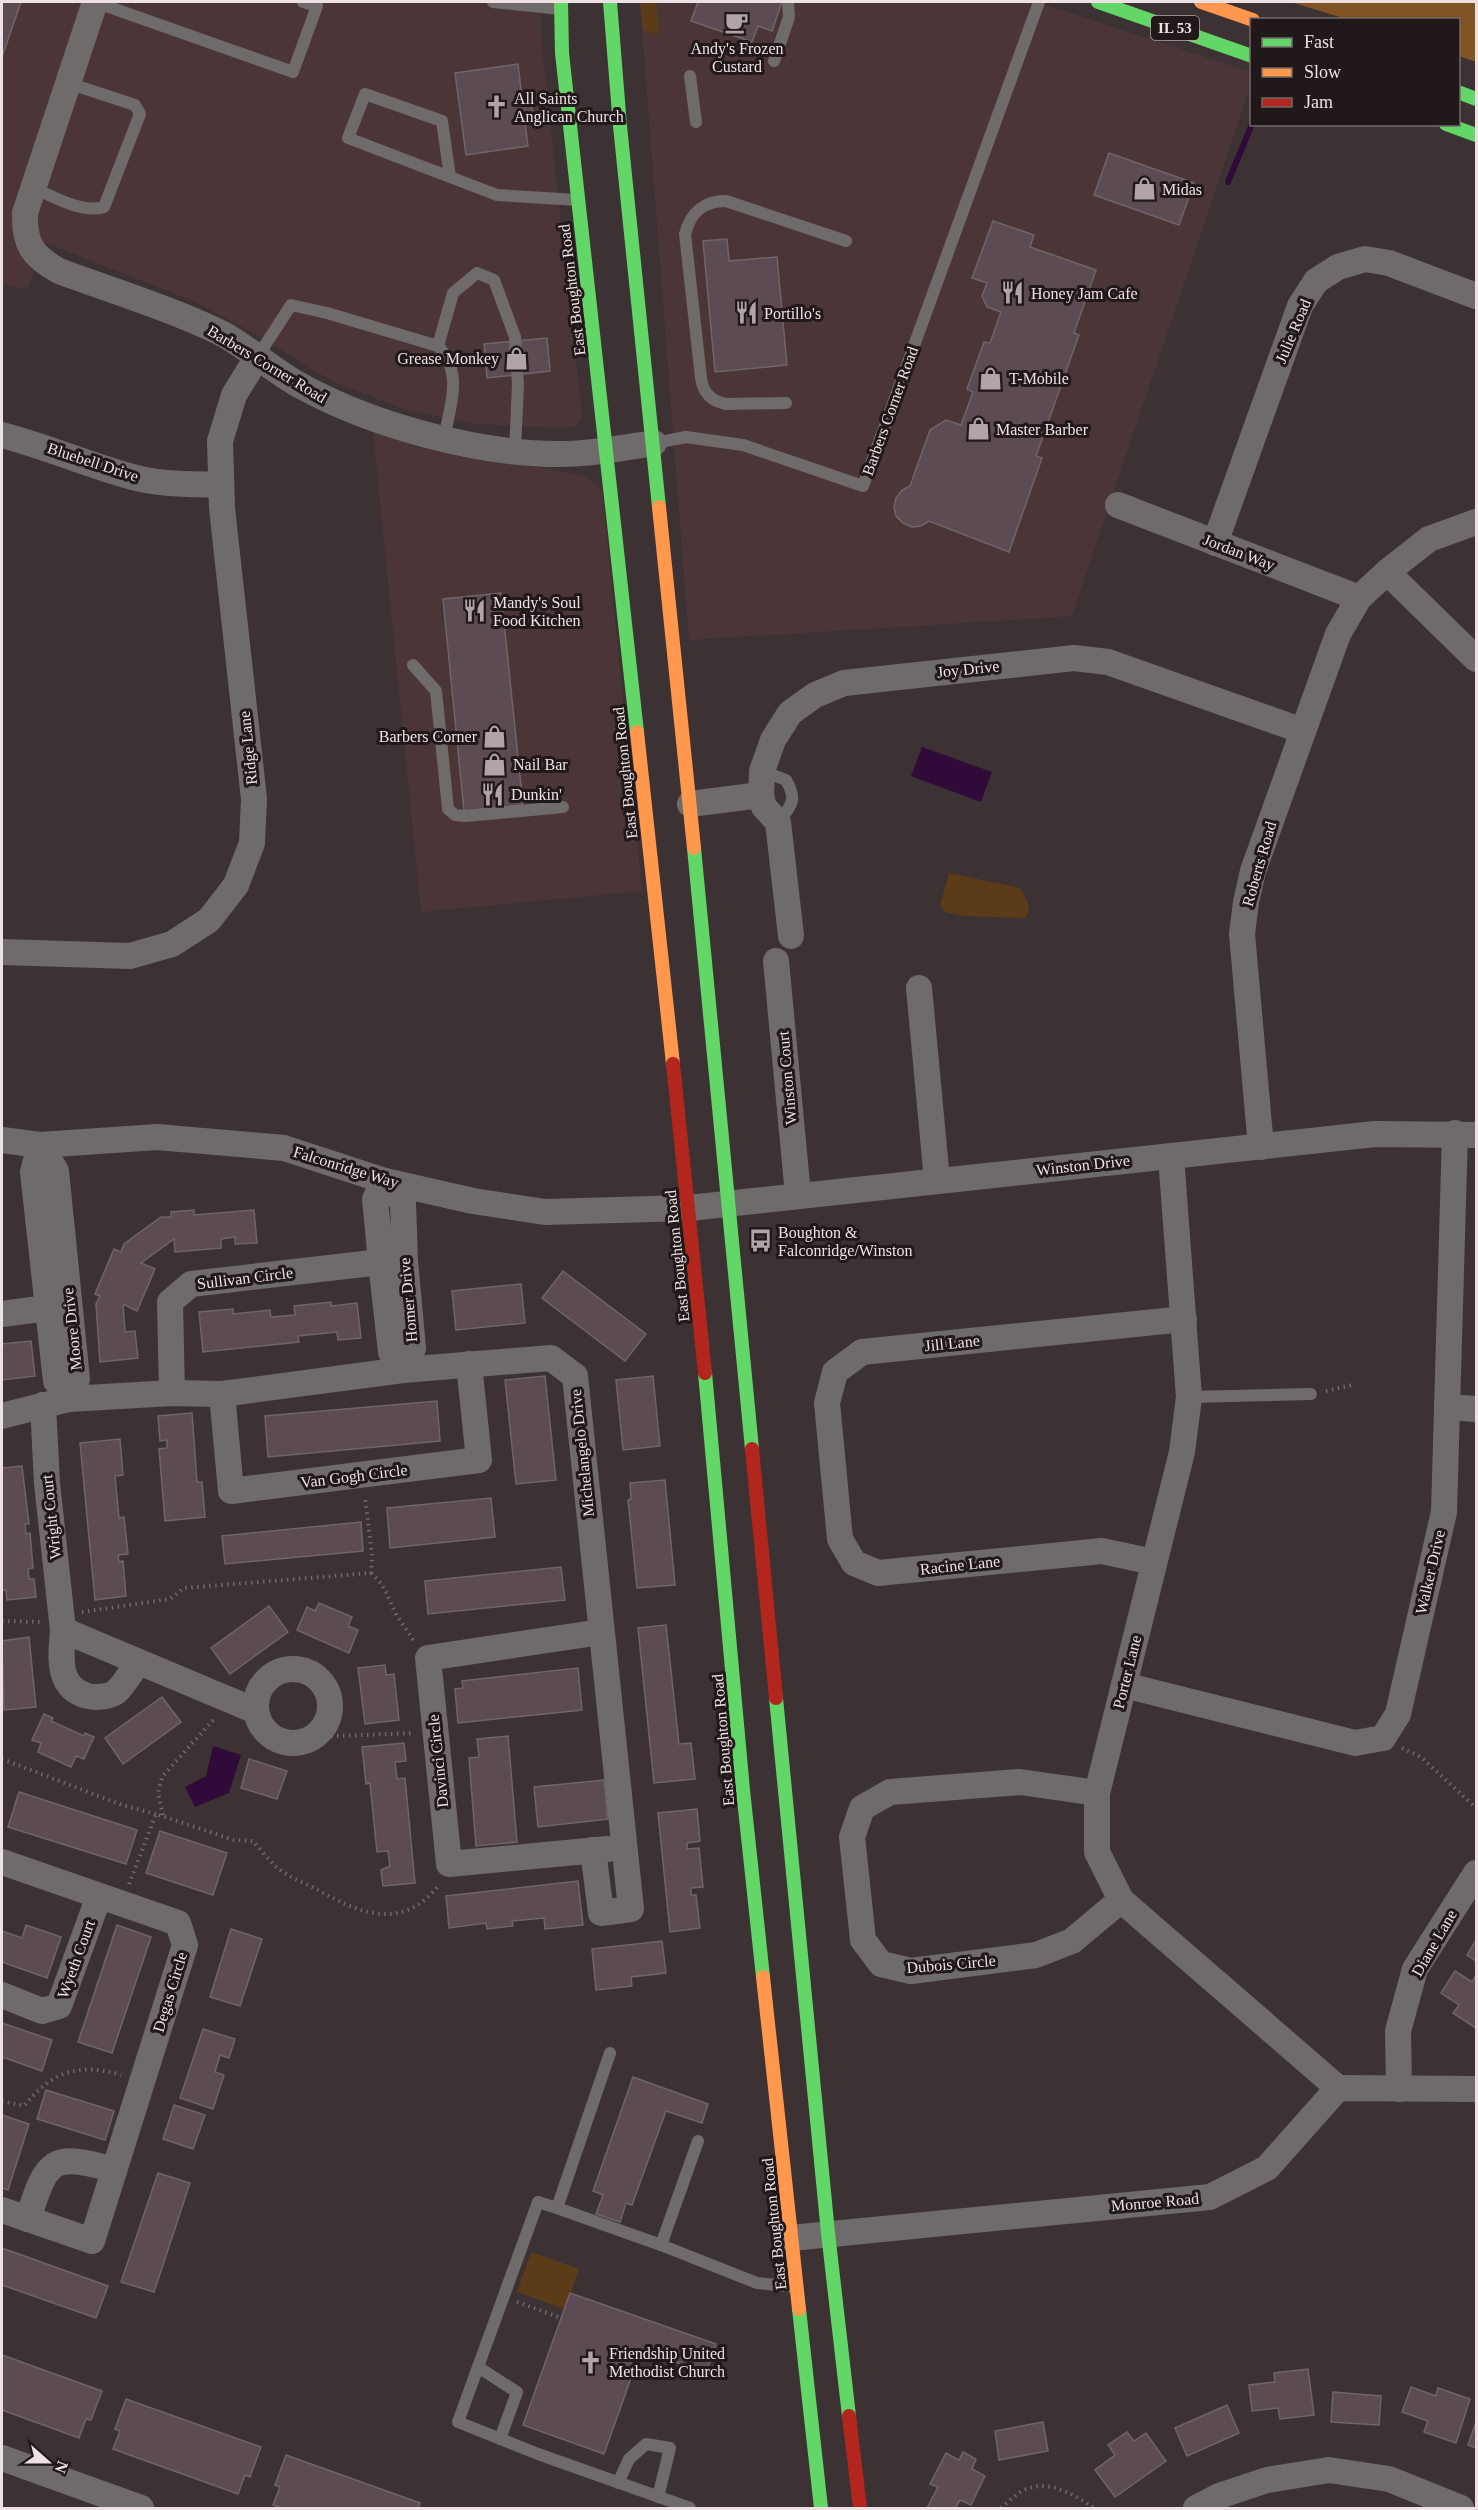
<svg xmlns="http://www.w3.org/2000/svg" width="1478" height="2510" viewBox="0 0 1478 2510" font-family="'Times New Roman',serif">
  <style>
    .built { fill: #4c3537 }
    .green { fill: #5c3b18 }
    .forest { fill: #815423 }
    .water { fill: #300b3a }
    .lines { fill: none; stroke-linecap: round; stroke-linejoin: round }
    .stream { stroke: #300b3a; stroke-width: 6 }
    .building { fill: #5d4b54; stroke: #6e6568; stroke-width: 1.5 }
    .path { stroke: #706a6b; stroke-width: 4; stroke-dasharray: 1.5 4.5; stroke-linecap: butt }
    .lane { stroke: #706b6b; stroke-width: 12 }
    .street { stroke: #706b6b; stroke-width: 26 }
    .fast { stroke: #63d668; stroke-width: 14 }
    .slow { stroke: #ff974d; stroke-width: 14 }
    .jam { stroke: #b3261e; stroke-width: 14 }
    .labels { text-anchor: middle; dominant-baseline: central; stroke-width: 6; stroke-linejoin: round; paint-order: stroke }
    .shield { fill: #211819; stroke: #b0a5a6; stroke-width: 1.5 }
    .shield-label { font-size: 15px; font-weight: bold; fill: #eee1e3 }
    .poi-label { font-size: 16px; fill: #eee1e3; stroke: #211819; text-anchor: start }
    .street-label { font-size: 16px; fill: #eee1e3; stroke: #211819 }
  </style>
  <rect width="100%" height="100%" fill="#3c3234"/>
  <g class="built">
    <polygon points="2,2 541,2 542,47 582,416 577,426 560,428 476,424 406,410 330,380 252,332 193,301 46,243 27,289 2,285"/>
    <polygon points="640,2 1037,2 1251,72 1251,84 1072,616 689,640"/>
    <polygon points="373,431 451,451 585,476 602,490 642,891 421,912"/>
  </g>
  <g class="green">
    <polygon points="640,2 657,2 658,35 643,30"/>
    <path d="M 949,873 L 1020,888 C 1026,899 1033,906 1025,918 L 963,916 L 945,912 L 940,906 Z"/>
    <polygon points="531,2252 579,2269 565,2309 517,2292"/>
  </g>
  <polygon class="forest" points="1291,2 1476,2 1476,62 1459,56 1458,20 1346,19"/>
  <g class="water">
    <polygon points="922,747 992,772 981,802 911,776"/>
    <polygon points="213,1746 241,1755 229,1793 195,1807 185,1787 206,1776"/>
  </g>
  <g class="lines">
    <polyline class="stream" points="1228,182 1252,124"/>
  </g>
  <g class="building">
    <polygon points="2,2 21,2 2,57"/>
    <polygon points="698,2 782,2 772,31 758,26 752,42 691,21"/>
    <polygon points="518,64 522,98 530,97 533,115 524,116 528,146 466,155 455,73"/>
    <polygon points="1109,153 1194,183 1179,225 1094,195"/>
    <polygon points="993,221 1034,235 1030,247 1096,270 1074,333 1079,335 1036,456 1042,458 1009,552 929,521 921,526 912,527 903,523 896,516 894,507 896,498 902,490 910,486 930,430 946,420 961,425 973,392 967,389 984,342 990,343 1001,312 987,307 982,296 987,283 972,278"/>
    <polygon points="727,239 729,261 777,257 787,365 715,372 703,241"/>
    <polygon points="547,338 550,371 487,378 484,344"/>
    <polygon points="501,593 523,805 464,811 443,599"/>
    <polygon points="194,1210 194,1215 254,1210 257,1243 235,1244 235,1237 221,1239 221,1248 175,1252 174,1239 141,1263 155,1269 137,1311 123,1304 125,1332 135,1331 138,1358 100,1362 96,1304 100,1296 95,1294 114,1249 121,1252 124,1244 161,1217 171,1217 171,1212"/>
    <polygon points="563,1271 646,1334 625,1361 542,1298"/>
    <polygon points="521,1284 525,1323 456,1330 452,1291"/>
    <polygon points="331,1302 331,1306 357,1303 361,1338 338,1340 337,1332 298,1336 299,1342 203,1352 199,1312 233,1309 233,1314 270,1310 271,1317 295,1315 294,1306"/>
    <polygon points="31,1341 35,1376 2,1380 2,1344"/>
    <polygon points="545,1376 556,1480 516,1484 505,1380"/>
    <polygon points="653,1376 660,1446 623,1450 616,1380"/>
    <polygon points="437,1401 440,1441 268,1457 265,1416"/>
    <polygon points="192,1413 197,1482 202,1482 205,1517 165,1521 159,1449 167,1448 167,1440 160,1441 158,1416"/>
    <polygon points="120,1439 123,1475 115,1476 119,1518 124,1517 128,1554 118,1555 119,1562 123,1561 126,1596 95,1600 80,1443"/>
    <polygon points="22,1466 29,1524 25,1524 26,1534 30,1533 33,1568 28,1569 29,1579 34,1579 36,1597 7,1600 6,1590 2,1590 2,1468"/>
    <polygon points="665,1480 675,1585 637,1588 628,1500 631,1499 630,1483"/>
    <polygon points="491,1498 495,1537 390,1548 387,1508"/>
    <polygon points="361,1522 363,1551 225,1564 222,1536"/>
    <polygon points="561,1567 565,1600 428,1614 425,1581"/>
    <polygon points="319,1603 352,1617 348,1626 358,1630 349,1653 297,1630 307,1607 315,1611"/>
    <polygon points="269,1606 288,1632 230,1674 211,1648"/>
    <polygon points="666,1625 679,1744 691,1743 695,1779 654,1783 638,1628"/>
    <polygon points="29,1637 36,1707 4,1710 2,1641"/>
    <polygon points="385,1665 386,1675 394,1674 399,1720 365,1724 358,1668"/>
    <polygon points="578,1668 582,1710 458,1723 455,1689 463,1688 462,1681"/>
    <polygon points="162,1697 181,1722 123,1764 105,1738"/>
    <polygon points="44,1714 53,1718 51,1721 84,1736 85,1733 94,1737 84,1759 76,1756 71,1767 38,1752 41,1743 32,1740"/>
    <polygon points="508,1736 517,1842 476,1846 469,1758 479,1757 477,1739"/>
    <polygon points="404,1743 406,1761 395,1762 397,1779 405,1778 415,1883 383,1886 381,1870 390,1866 388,1851 377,1852 370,1783 366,1784 362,1747"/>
    <polygon points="249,1759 287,1771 277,1799 241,1788"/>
    <polygon points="604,1780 608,1819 538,1827 534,1787"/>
    <polygon points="19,1792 137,1830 126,1864 8,1827"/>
    <polygon points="697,1809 700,1841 687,1843 687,1849 699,1848 703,1887 691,1888 691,1895 696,1895 700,1928 670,1932 658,1813"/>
    <polygon points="160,1831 227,1853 213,1895 146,1873"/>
    <polygon points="578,1881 583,1925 545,1929 544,1918 512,1921 513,1926 487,1929 486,1923 449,1928 446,1896"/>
    <polygon points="26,1925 61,1937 47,1978 2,1962 2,1931 22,1938"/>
    <polygon points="117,1925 151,1937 112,2053 78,2042"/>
    <polygon points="231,1929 262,1939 240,2006 210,1997"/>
    <polygon points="1476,1940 1476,1961 1467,1955"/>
    <polygon points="662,1941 666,1973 631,1977 632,1986 596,1990 592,1949"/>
    <polygon points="1455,1971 1472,1982 1476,1975 1476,2028 1453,2013 1459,2005 1441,1993"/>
    <polygon points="2,2023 52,2040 42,2071 2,2057"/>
    <polygon points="203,2029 235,2039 229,2058 220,2055 215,2072 224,2075 213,2109 180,2098"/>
    <polygon points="633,2077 708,2104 702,2123 666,2111 632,2205 626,2203 620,2222 596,2214 603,2195 593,2191"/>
    <polygon points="46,2090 114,2111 105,2140 37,2119"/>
    <polygon points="174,2105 205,2115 193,2149 163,2139"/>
    <polygon points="2,2115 29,2124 8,2190 2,2188"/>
    <polygon points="158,2173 190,2183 154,2292 121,2282"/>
    <polygon points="2,2248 108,2286 96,2318 2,2285"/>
    <polygon points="570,2293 716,2344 706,2373 641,2350 604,2454 523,2425"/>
    <polygon points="2,2355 102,2391 91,2420 86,2419 79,2438 2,2410"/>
    <polygon points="1308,2369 1314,2415 1280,2419 1278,2408 1252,2411 1249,2385 1275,2382 1274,2373"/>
    <polygon points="1411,2387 1436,2396 1438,2388 1470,2399 1456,2443 1424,2432 1428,2421 1402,2412"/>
    <polygon points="1333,2392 1381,2396 1379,2425 1331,2422"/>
    <polygon points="126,2399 261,2447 250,2477 245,2475 238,2494 113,2449 120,2431 115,2429"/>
    <polygon points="1227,2405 1239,2433 1187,2456 1175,2428"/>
    <polygon points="1043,2422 1048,2451 999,2460 995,2431"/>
    <polygon points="1476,2422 1476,2448 1468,2445"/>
    <polygon points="1127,2432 1134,2441 1146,2433 1166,2461 1115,2497 1095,2470 1115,2455 1108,2445"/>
    <polygon points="963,2452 976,2459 972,2469 985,2476 971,2505 960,2500 955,2508 927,2508 938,2487 930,2484 946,2453 959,2460"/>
    <polygon points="286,2455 420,2503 418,2508 282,2508 273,2505 280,2487 275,2485"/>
  </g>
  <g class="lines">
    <g class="path">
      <polyline points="1326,1391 1352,1385"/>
      <path d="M 371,1573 C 388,1589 386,1595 396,1614 C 402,1624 409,1633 415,1643"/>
      <polyline points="82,1612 170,1599 184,1588 371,1573 372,1555 365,1497"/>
      <polyline points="2,1621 40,1622"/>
      <polyline points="313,1737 414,1733"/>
      <polyline points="1402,1748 1421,1757 1476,1808"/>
      <polyline points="2,1759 122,1805 156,1814"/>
      <polyline points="163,1815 158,1793 162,1777 215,1718"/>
      <path d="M 129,1884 L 156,1814 L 234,1840 L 253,1841 C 263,1852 272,1866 285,1873 C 295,1880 307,1884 318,1890 C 362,1915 403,1931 440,1884"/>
      <path d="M 2,2101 L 24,2106 C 51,2072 79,2062 121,2075"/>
      <polyline points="517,2302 561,2318"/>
      <path d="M 1001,2508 C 1007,2503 1013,2497 1019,2493 C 1045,2476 1073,2494 1094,2508"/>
    </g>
    <g class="lane">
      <polyline points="95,2 293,72 317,6 303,2"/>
      <polyline points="493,2 560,9"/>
      <polyline points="774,61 789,17 788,2"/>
      <polyline points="690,76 696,122"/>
      <polyline points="450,177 442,121 365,94 348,138 497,195 577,200"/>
      <path d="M 33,188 C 53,196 82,214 104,207 L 140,114 L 135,105 L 68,83"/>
      <polyline points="438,346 453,293 477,273 494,280 515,337 518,385 515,450"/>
      <path d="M 258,356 L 291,305 L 327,313 L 438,346 C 464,374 450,405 444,439"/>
      <path d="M 786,403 L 726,404 C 711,401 703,393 701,378 L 685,234 C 691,212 703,201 726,201 L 846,241"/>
      <polyline points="655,443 686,437 743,445 863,486 1039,2"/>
      <polyline points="413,665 436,691 448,809 455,815 466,816 563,807"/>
      <path d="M 762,771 L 786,780 C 798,801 791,806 778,822"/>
      <polyline points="1189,1397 1311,1394"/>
      <polyline points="610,2053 557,2208 661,2245 757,2283 796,2287"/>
      <polyline points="557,2208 538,2202 458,2422 538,2454 690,2508"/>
      <polyline points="661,2245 698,2141"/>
      <polyline points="478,2367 517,2392 500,2439"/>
      <polyline points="618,2483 629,2459 646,2444 670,2448 658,2497"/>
    </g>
    <g class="street">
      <path d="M 95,2 L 25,213 C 24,244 32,256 59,271 C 113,291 169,308 221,333 C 249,348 273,371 301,386 C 372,425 477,454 559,454 C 591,454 622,448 654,443"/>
      <path d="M 2,435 C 45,446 86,464 129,476 C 159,485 190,484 221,485"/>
      <polyline points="1118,505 1359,598"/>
      <polyline points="1215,543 1300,306 1316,281 1338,267 1365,259 1389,263 1476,296"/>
      <polyline points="1387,572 1476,659"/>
      <polyline points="761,795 764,807 778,822 791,936"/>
      <polyline points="690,804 761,795 762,771 773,740 790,713 815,695 844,683 1074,658 1108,662 1303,731"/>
      <polyline points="2,952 130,956 172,944 209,920 236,885 252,843 254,799 222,508 220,441 234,395 258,356"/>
      <polyline points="776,961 798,1195"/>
      <polyline points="919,988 937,1180"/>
      <polyline points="2,1140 40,1145 157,1137 284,1148 385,1181 473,1201 545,1212 689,1208 1375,1134 1476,1135"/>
      <polyline points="40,1145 56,1171 77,1379 69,1399"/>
      <polyline points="40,1145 33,1172 56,1381 69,1399"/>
      <polyline points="1261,1147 1242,934 1246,902 1253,871 1338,634 1359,598 1387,572 1429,539 1476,522"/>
      <polyline points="1171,1156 1189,1397 1182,1452 1097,1793 1097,1852 1121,1900 1338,2088"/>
      <polygon points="385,1181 403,1203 405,1261 413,1348 403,1370 391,1352 381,1262 375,1199"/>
      <polyline points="2,1314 47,1308"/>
      <polyline points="172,1393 170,1302 191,1284 381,1262"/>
      <polyline points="222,1394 231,1491 479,1460 469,1364"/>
      <polyline points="43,1405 47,1483 63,1630 256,1711"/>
      <polyline points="1447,1407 1476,1409"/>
      <polyline points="2,1416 69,1399 172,1393 222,1394 403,1370 551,1358 575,1376 631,1909 601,1913 593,1850"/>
      <polyline points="1153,1562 1102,1551 878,1573 854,1563 840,1539 827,1403 835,1372 862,1352 1184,1319"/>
      <path d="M 63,1630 C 61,1656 56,1688 88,1696 C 96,1698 109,1697 116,1692 C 124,1685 132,1671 138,1662"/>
      <polyline points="601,1632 428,1658 449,1864 608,1849"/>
      <circle cx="293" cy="1706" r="37"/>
      <polyline points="1124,1685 1355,1743 1383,1738 1398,1714 1444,1512 1455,1133"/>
      <polyline points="1097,1793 1020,1782 890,1792 862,1808 852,1837 863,1940 881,1964 911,1971 1036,1955 1072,1941 1121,1900"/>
      <polyline points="2,1862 178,1923 185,1945 92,2241 2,2210"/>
      <polyline points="2,1995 42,2011 59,2006 99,1896"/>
      <polyline points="1399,2089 1398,2031 1415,1969 1476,1873"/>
      <path d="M 28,2219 C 47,2159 51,2152 114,2170"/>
      <polyline points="791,2238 1210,2197 1267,2168 1338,2088 1476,2089"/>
      <polyline points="2,2458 141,2508"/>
      <polyline points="1196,2508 1219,2496 1267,2480 1329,2470 1389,2479 1461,2508"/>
    </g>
    <g class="fast">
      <polyline points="561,2 562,53 637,732"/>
      <polyline points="610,2 620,126 659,507"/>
      <polyline points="1098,2 1252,56"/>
      <polyline points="1458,92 1476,99"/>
      <polyline points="1446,124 1476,135"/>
      <polyline points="694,848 752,1449"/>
      <polyline points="705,1373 743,1790 763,1977"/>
      <polyline points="776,1698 828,2233 849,2416"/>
      <polyline points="799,2309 821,2508"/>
    </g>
    <g class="slow">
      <polyline points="1201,2 1253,20"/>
      <polyline points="659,507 694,848"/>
      <polyline points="637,732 673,1064"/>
      <polyline points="763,1977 799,2309"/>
    </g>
    <g class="jam">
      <polyline points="673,1064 705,1373"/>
      <polyline points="752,1449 776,1698"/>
      <polyline points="849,2416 860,2508"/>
    </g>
  </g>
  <defs>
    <symbol id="cafe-bare" viewBox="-9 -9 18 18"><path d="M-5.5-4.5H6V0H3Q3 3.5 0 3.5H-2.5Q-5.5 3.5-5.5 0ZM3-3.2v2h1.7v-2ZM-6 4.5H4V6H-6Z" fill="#b0a4a6" stroke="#211819" stroke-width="2.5" paint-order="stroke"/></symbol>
    <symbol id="church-bare" viewBox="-9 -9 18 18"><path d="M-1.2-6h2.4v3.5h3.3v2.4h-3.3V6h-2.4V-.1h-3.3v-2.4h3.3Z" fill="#b0a4a6" stroke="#211819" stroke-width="2.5" paint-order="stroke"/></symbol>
    <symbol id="shop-bare" viewBox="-9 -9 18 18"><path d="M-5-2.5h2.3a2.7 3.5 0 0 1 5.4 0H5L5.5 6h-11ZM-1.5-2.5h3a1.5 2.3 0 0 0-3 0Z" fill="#b0a4a6" stroke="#211819" stroke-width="2.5" paint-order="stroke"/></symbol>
    <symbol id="restaurant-bare" viewBox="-9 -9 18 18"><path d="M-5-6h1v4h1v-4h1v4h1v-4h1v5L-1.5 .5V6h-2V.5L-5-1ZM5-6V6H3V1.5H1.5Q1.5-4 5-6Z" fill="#b0a4a6" stroke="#211819" stroke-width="2.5" paint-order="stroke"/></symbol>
    <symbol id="bus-bare" viewBox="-9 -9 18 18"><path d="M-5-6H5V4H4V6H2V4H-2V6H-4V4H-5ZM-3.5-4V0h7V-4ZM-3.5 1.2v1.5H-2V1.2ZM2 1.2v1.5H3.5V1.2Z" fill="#b0a4a6" stroke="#211819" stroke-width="2.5" paint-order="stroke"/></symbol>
  </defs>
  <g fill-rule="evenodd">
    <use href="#cafe-bare" x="720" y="6" width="33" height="33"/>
    <use href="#church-bare" x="480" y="90" width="33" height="33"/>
    <use href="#shop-bare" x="1128" y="172" width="33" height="33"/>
    <use href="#restaurant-bare" x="996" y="276" width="33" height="33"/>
    <use href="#restaurant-bare" x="730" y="296" width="33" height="33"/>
    <use href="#shop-bare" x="500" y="342" width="33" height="33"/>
    <use href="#shop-bare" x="974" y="362" width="33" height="33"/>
    <use href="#shop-bare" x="962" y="412" width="33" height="33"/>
    <use href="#restaurant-bare" x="458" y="594" width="33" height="33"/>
    <use href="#shop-bare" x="478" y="720" width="33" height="33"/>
    <use href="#shop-bare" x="478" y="748" width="33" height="33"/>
    <use href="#restaurant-bare" x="476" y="778" width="33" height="33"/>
    <use href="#bus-bare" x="744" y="1224" width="33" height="33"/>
    <use href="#church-bare" x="574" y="2346" width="33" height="33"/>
  </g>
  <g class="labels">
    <rect class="shield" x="1151" y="16" width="48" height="24" rx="4.5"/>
    <g class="shield-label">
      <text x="1175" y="28">IL 53</text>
    </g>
    <g class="poi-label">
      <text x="737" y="48" text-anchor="middle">Andy's Frozen<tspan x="737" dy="18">Custard</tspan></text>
      <text x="514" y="98">All Saints<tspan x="514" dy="18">Anglican Church</tspan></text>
      <text x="1162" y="189">Midas</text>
      <text x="1031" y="293">Honey Jam Cafe</text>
      <text x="764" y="313">Portillo's</text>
      <text x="499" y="358" text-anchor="end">Grease Monkey</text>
      <text x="1009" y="378">T-Mobile</text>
      <text x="996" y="429">Master Barber</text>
      <text x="493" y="602">Mandy's Soul<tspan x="493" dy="18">Food Kitchen</tspan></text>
      <text x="477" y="736" text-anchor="end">Barbers Corner</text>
      <text x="513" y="764">Nail Bar</text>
      <text x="511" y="794">Dunkin'</text>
      <text x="778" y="1232">Boughton &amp;<tspan x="778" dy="18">Falconridge/Winston</tspan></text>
      <text x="609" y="2353">Friendship United<tspan x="609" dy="18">Methodist Church</tspan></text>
    </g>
    <g class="street-label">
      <text transform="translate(572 290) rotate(-97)">East Boughton Road</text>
      <text transform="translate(1293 331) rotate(-67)">Julie Road</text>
      <text transform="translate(267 364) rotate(31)">Barbers Corner Road</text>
      <text transform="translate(890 411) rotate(-70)">Barbers Corner Road</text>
      <text transform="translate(93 462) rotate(18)">Bluebell Drive</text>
      <text transform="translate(1239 552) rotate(21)">Jordan Way</text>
      <text transform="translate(968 669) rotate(-6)">Joy Drive</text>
      <text transform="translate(248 748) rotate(-96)">Ridge Lane</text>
      <text transform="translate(625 773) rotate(-96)">East Boughton Road</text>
      <text transform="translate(1259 864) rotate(-74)">Roberts Road</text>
      <text transform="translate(787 1078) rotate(-95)">Winston Court</text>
      <text transform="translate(1083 1165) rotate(-6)">Winston Drive</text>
      <text transform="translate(346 1167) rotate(17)">Falconridge Way</text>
      <text transform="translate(677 1256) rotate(-96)">East Boughton Road</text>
      <text transform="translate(245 1278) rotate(-7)">Sullivan Circle</text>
      <text transform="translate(408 1300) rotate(-95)">Homer Drive</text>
      <text transform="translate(72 1329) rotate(-96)">Moore Drive</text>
      <text transform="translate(952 1343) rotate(-6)">Jill Lane</text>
      <text transform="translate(582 1453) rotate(-96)">Michelangelo Drive</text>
      <text transform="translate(354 1476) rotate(-7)">Van Gogh Circle</text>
      <text transform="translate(51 1517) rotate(-96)">Wright Court</text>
      <text transform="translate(960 1565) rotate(-6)">Racine Lane</text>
      <text transform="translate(1430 1572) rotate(-77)">Walker Drive</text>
      <text transform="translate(1127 1672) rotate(-76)">Porter Lane</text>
      <text transform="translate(723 1740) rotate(-95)">East Boughton Road</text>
      <text transform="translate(438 1761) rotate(-96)">Davinci Circle</text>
      <text transform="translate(1434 1943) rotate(-60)">Diane Lane</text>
      <text transform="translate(76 1959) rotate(-70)">Wyeth Court</text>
      <text transform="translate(951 1964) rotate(-5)">Dubois Circle</text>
      <text transform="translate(170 1992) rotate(-73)">Degas Circle</text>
      <text transform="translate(1155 2202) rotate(-5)">Monroe Road</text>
      <text transform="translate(774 2224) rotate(-96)">East Boughton Road</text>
    </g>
  </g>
  <rect width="1478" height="2510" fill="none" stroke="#eee1e3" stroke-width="6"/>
  <rect x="1250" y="18" width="210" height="108" fill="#211819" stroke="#73686a" stroke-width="1.5"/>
  <rect x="1262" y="38" width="30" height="9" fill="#63d668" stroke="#73686a" stroke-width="1.5"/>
  <text x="1304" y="48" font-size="18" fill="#eee1e3">Fast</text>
  <rect x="1262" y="68" width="30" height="9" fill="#ff974d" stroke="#73686a" stroke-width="1.5"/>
  <text x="1304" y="78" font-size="18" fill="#eee1e3">Slow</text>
  <rect x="1262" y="98" width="30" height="9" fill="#b3261e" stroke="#73686a" stroke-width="1.5"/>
  <text x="1304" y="108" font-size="18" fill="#eee1e3">Jam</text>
  <g transform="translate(48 2462) rotate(111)" stroke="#211819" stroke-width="4.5" paint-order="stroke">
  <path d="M0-4.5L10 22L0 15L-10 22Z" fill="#eee1e3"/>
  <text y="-9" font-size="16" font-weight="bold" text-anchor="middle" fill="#eee1e3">N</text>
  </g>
</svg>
